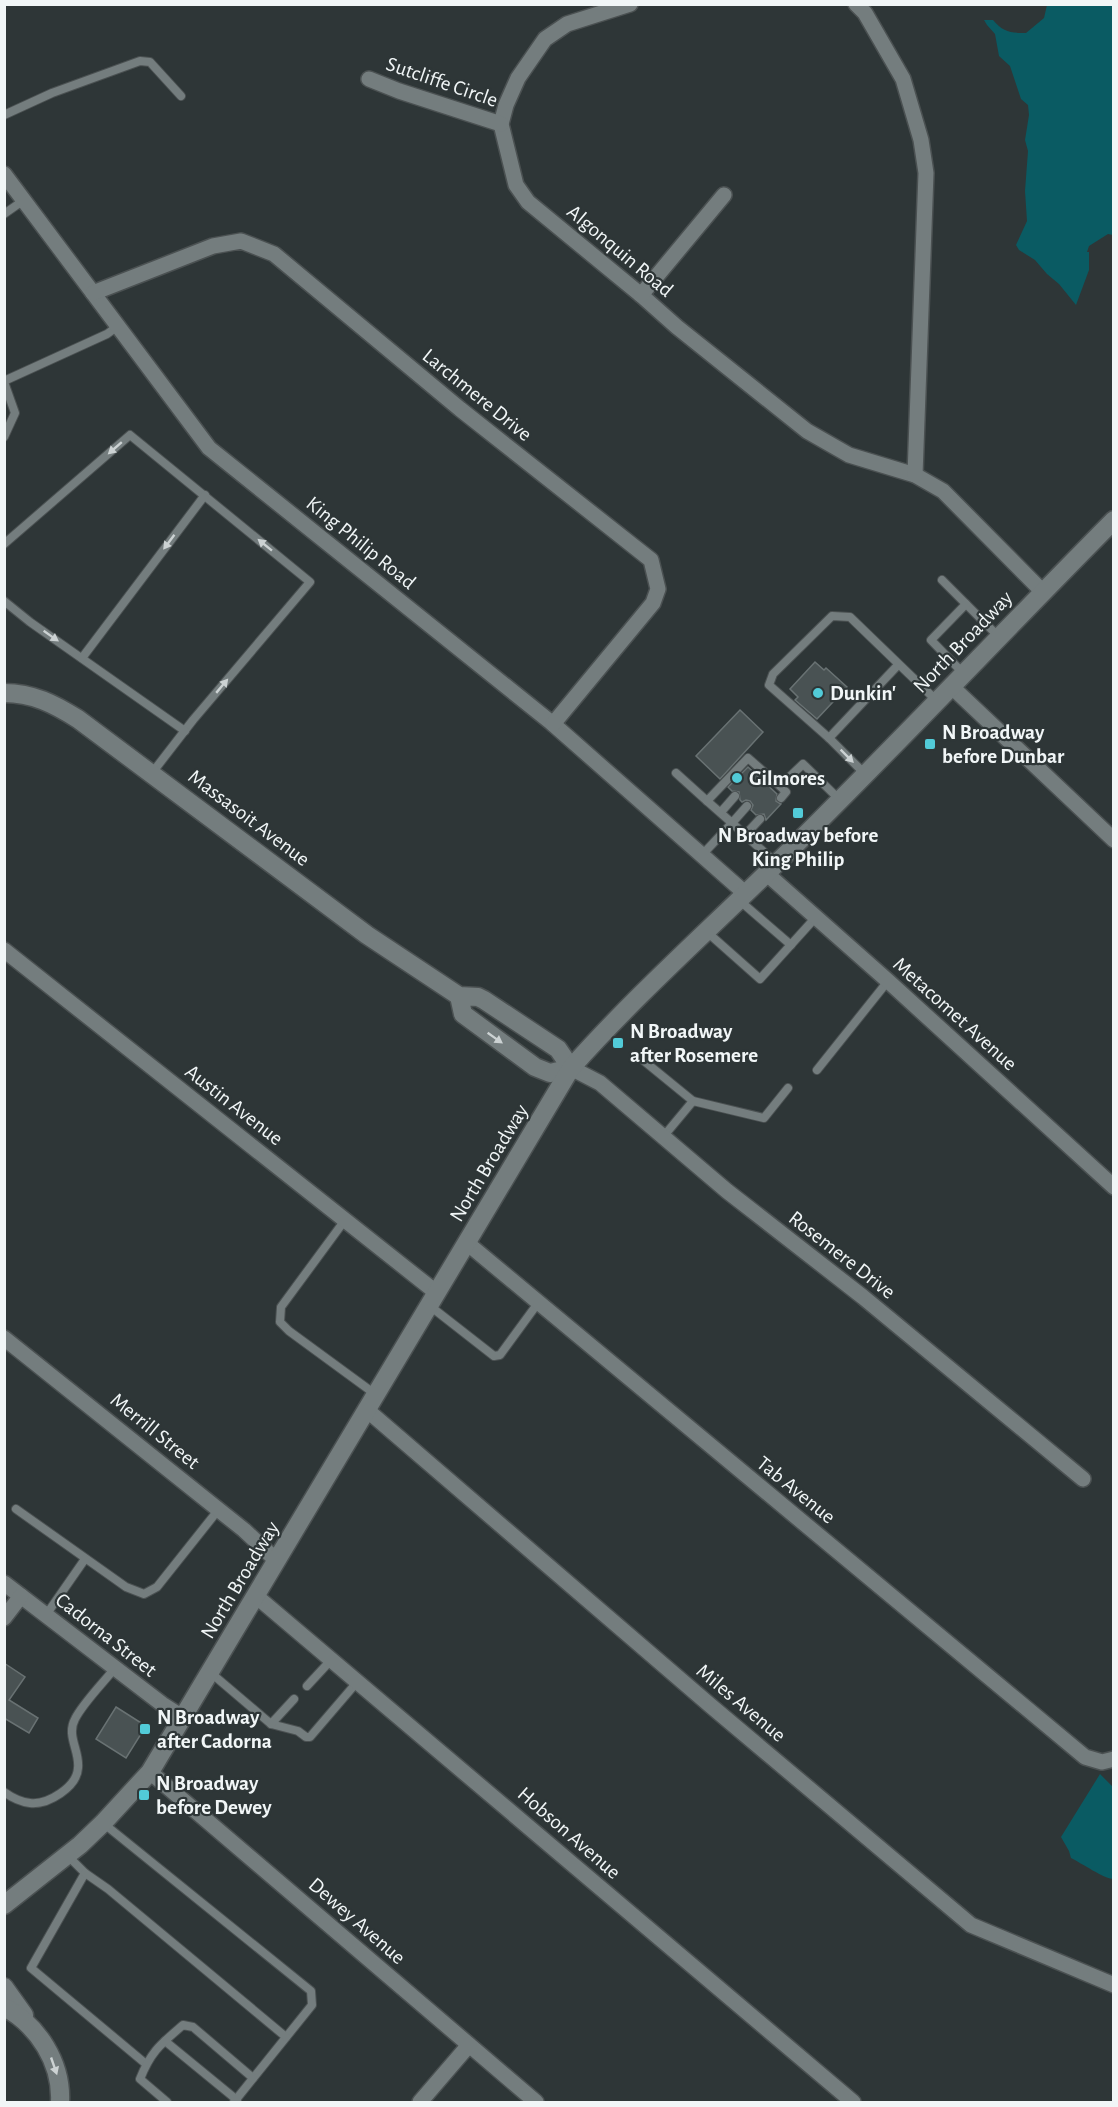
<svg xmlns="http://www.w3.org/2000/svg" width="1118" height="2107" viewBox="0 0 1118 2107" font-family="'Alegreya Sans',sans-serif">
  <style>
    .green { fill: #0a5b63 }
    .building { fill: #495253; stroke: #697273; stroke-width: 1.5 }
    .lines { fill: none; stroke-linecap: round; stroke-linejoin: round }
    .lane-casing { stroke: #4b5152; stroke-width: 10 }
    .street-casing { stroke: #4b5152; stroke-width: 18 }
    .secondary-casing { stroke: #4b5152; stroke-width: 21 }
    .lane { stroke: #747d7e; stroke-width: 8 }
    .street { stroke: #747d7e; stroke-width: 15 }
    .secondary { stroke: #747d7e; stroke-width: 18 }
    .oneway { fill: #ccd2d3 }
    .poi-dot { fill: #52cbd8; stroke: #2e3637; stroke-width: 2 }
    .labels { text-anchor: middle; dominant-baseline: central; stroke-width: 4.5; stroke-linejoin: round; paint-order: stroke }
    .street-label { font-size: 21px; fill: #f1f6f7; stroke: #2e3637 }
    .poi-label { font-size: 21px; font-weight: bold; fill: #f1f6f7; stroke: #2e3637; text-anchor: start }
  </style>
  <rect width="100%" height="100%" fill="#2e3637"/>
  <g class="green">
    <path d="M 1047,5 L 1113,5 L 1113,235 L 1108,234 L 1089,246 L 1087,252 L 1089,252 L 1089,270 L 1076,305 L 1059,284 L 1047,274 L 1035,260 L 1019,250 L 1016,245 L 1027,221 L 1025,191 L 1028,151 L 1025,140 L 1029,115 L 1028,105 L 1021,99 L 1010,66 L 999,56 L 995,34 L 987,25 L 984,20 L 993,20 C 1003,32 1010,33 1026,33 L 1044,18 Z"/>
    <path d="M 1100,1774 L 1113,1787 L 1113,1879 C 1105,1879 1081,1863 1071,1858 L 1069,1851 L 1061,1837 Z"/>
  </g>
  <g class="building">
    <polygon points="815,662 824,670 826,668 847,687 817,719 795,700 798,697 790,689"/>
    <polygon points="740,710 763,732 720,779 696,756"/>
    <polygon points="748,767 777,794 776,801 781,804 766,820 764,814 756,815 751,810 753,805 750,801 746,800 742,802 740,800 739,792 732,791 728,787"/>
    <polygon points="4,1663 25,1677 9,1700 38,1718 29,1733 4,1718"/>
    <polygon points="116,1707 146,1726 126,1758 96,1739"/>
  </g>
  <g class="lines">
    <defs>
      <g id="lane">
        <polyline points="4,115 52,93 140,61 150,62 181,96"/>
        <polyline points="4,214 24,200"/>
        <polyline points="4,381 107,334 118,326"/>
        <polyline points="4,382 15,413 4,437"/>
        <polyline points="4,544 130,435 310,582 193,720 152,773"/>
        <polyline points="942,580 998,636"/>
        <polyline points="4,601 30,622 185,731"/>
        <polyline points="82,658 205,495"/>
        <polyline points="963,673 931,640 966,604"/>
        <polyline points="829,738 898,665"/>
        <polyline points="676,773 707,801"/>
        <polyline points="865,774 829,738 769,685 773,674 832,616 850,617 937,701"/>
        <polyline points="780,786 786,792 781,798"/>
        <polyline points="747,806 732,823 707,801 748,758 780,786 803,764 840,800"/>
        <polyline points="721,812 735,796"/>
        <polyline points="745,835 760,819"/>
        <polyline points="702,855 732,823 776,863"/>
        <polyline points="740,901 791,945"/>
        <polyline points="707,932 760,979 816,917"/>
        <polyline points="644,1061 693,1101"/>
        <polyline points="817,1070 888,981"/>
        <polyline points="663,1137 693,1101 764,1118 788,1088"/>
        <polyline points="345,1220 281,1307 280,1322 289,1331 375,1394"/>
        <polyline points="430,1306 494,1356 500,1355 538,1303"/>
        <polyline points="16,1509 126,1587 144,1594 157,1587 219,1509"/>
        <polyline points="46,1615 85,1559"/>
        <polyline points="211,1673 271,1724 298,1731 306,1737 310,1737 358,1681"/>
        <polyline points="307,1686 332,1659"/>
        <polyline points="271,1724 294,1699"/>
        <path d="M 4,1792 C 11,1797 21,1802 30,1803 C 48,1805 77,1787 78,1768 C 80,1751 66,1736 75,1719 C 83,1703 103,1683 115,1668"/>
        <polyline points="103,1823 311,1991 312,2005 234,2102"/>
        <polyline points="68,1856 85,1873 31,1968 146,2064"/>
        <polyline points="85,1873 108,1889 286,2037"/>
        <polyline points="165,2041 237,2100"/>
        <path d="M 167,2102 L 140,2079 C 151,2051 161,2044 183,2025 L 193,2027 L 253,2078"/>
      </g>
      <g id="street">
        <polyline points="630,4 567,24 545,39 518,78 506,105 501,124 516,185 528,202 641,295 677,327 807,431 849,455 915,475 943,491 1043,592"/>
        <polyline points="856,4 865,13 903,79 921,140 926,173 915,475"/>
        <polyline points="369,79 399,91 501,124"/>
        <polyline points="4,174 209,448 553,724 746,894"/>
        <polyline points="93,293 213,246 241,241 274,254 460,409 651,560 658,589 653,603 553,724"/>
        <polyline points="641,295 724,195"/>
        <polyline points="952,687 1114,840"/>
        <polyline points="766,873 888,981 1114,1187"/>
        <polyline points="4,950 437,1293"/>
        <polyline points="571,1068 600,1083 727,1191 863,1297 1083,1479"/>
        <polyline points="467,1243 1085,1757 1102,1762 1114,1759"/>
        <polyline points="4,1338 244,1530 277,1561"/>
        <polyline points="367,1410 711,1706 971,1925 1114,1985"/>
        <polyline points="4,1583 162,1704 184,1718"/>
        <polyline points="256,1596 853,2102"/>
        <polyline points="4,1618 21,1596"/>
        <polyline points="150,1772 536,2102"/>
        <polyline points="420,2102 469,2045"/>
      </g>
      <g id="secondary">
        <path d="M 4,693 C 33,693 54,704 78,719 L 367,935 L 459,996 L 478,997 L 484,1000 L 558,1049 L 571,1068 L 550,1073 L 535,1067 L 463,1014 L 459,996"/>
        <path d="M 4,1905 L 80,1845 L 103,1823 L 150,1772 L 571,1068 C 635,996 708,931 777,863 C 891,751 1001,634 1114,520"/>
        <polyline points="4,1987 24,2015"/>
        <path d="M 4,2007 C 38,2025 62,2063 60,2102"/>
      </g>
    </defs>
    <use href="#lane" class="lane-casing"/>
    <use href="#street" class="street-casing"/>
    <use href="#secondary" class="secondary-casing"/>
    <use href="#lane" class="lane"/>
    <use href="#street" class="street"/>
    <use href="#secondary" class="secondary"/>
  </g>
  <defs><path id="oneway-solid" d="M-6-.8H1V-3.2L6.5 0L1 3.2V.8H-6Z" transform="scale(1.5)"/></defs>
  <g class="oneway">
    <use href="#oneway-solid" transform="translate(115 448) rotate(139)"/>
    <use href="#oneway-solid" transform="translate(169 542) rotate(127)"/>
    <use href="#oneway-solid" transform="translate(265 545) rotate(-141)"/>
    <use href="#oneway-solid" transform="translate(51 636) rotate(35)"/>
    <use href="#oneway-solid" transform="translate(222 686) rotate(-50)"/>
    <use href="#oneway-solid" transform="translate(847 756) rotate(45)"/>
    <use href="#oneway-solid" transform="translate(495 1038) rotate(35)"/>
    <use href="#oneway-solid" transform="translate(54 2066) rotate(71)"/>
  </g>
  <g class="poi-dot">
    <circle cx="818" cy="693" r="6"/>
    <rect x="924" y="738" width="12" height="12" rx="3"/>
    <circle cx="737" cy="778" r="6"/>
    <rect x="792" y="807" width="12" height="12" rx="3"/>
    <rect x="612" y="1037" width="12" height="12" rx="3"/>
    <rect x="139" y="1723" width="12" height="12" rx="3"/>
    <rect x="138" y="1789" width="12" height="12" rx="3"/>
  </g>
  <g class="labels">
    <g class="street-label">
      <text transform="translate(442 82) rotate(19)">Sutcliffe Circle</text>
      <text transform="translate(620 251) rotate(40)">Algonquin Road</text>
      <text transform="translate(477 395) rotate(39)">Larchmere Drive</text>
      <text transform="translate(361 543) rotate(39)">King Philip Road</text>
      <text transform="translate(963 642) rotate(-46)">North Broadway</text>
      <text transform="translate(249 818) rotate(37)">Massasoit Avenue</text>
      <text transform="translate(955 1014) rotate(42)">Metacomet Avenue</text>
      <text transform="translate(234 1105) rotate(38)">Austin Avenue</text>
      <text transform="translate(489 1163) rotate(-59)">North Broadway</text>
      <text transform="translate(842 1255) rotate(38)">Rosemere Drive</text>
      <text transform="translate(155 1431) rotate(39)">Merrill Street</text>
      <text transform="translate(796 1490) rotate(39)">Tab Avenue</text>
      <text transform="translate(240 1580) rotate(-59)">North Broadway</text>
      <text transform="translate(106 1635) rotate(38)">Cadorna Street</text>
      <text transform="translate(741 1703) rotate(40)">Miles Avenue</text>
      <text transform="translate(569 1833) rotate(41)">Hobson Avenue</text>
      <text transform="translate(357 1921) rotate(41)">Dewey Avenue</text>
    </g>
    <g class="poi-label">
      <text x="830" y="693">Dunkin'</text>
      <text x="942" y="732">N Broadway<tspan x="942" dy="24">before Dunbar</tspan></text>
      <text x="749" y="778">Gilmores</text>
      <text x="798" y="835" text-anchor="middle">N Broadway before<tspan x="798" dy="24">King Philip</tspan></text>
      <text x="630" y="1031">N Broadway<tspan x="630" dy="24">after Rosemere</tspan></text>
      <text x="157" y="1717">N Broadway<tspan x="157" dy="24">after Cadorna</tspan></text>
      <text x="156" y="1783">N Broadway<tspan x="156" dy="24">before Dewey</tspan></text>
    </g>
  </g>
  <rect width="1118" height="2107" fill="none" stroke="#f1f6f7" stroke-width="12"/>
</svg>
